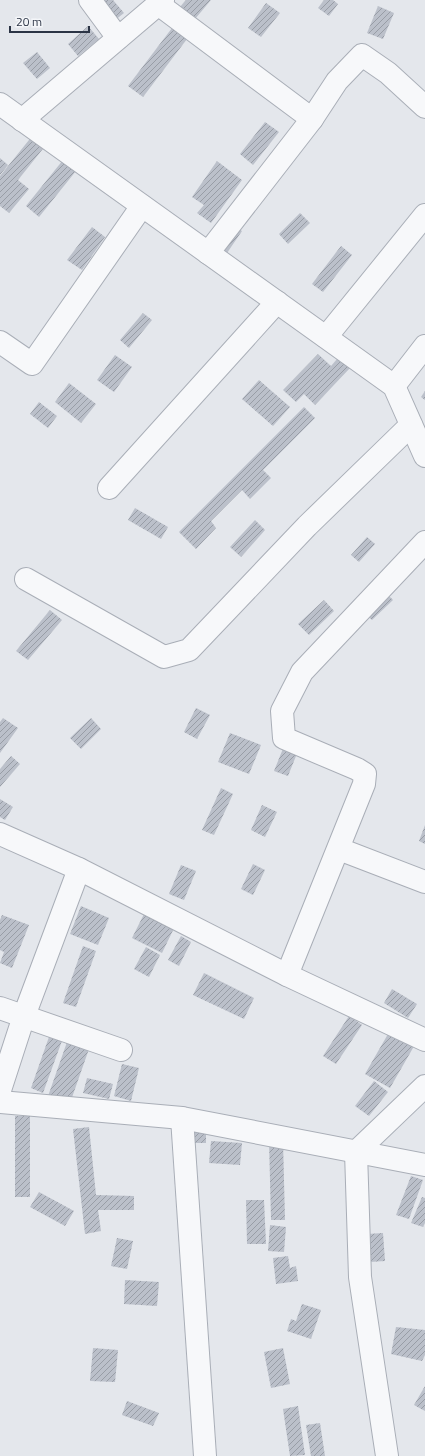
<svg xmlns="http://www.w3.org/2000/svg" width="425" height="1456" viewBox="0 0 425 1456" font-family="'Titillium Web',sans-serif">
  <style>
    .building { fill: url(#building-hatch) }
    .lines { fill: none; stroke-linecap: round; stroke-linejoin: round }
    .minor-casing { stroke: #a9aeb7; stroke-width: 24 }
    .minor { stroke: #f7f8fa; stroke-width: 22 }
  </style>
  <defs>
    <pattern id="building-hatch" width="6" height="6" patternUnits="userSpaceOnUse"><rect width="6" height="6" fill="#bbc0ca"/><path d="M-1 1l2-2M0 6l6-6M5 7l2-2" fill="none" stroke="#989da6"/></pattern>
  </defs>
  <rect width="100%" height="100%" fill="#e4e7ec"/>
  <g class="building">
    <polygon points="91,0 113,0 124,13 110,24"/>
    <polygon points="186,0 211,0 195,19 180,7"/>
    <polygon points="324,0 333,0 338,4 329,16 318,8"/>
    <polygon points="266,3 280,13 261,37 248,28"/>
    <polygon points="378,6 394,13 383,39 367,33"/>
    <polygon points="88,26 99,39 78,56 68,44"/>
    <polygon points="172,28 187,39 143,97 128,86"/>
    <polygon points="37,52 50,68 37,79 23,63"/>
    <polygon points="265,122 279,132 253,165 240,154"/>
    <polygon points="33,135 46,145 18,180 29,189 9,213 0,206 0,176"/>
    <polygon points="0,158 8,165 0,175"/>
    <polygon points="63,160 76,171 39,217 26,206"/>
    <polygon points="217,161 242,180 211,223 197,213 204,205 192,197"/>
    <polygon points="300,213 310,223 288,244 279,234"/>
    <polygon points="230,224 242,231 227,253 215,245"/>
    <polygon points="92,227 105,237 82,270 67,260"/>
    <polygon points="341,246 352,255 323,292 312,284"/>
    <polygon points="143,313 152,320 129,348 120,340"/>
    <polygon points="318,354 331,366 339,357 350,368 315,405 304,394 296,402 283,390"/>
    <polygon points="115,355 132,367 114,392 97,380"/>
    <polygon points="259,380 290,407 273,426 242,399"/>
    <polygon points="69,383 96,404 81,423 55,402"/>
    <polygon points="425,391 425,400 421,397"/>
    <polygon points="39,402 57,416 48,428 30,414"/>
    <polygon points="304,407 315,418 263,470 271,478 250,499 242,490 211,521 216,528 196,549 179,532"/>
    <polygon points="135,508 168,527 161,539 128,520"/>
    <polygon points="255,520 265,530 241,557 230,547"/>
    <polygon points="367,537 375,544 359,562 351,555"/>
    <polygon points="384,591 393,600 372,620 363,612"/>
    <polygon points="324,600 334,611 309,635 298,624"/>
    <polygon points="50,610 62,620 28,660 16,651"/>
    <polygon points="196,708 210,715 197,739 184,732"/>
    <polygon points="3,718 18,728 0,753 0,722"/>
    <polygon points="91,718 101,729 81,749 70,738"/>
    <polygon points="230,733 261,745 249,774 218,762"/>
    <polygon points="284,746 298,751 288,776 274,771"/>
    <polygon points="11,756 20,764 0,787 0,769"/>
    <polygon points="221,788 233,794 214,835 202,830"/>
    <polygon points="0,799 13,807 5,820 0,817"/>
    <polygon points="262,805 277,812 265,837 251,830"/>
    <polygon points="425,825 425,844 419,841"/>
    <polygon points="253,864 265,870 253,895 241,889"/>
    <polygon points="181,865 196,871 184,900 169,894"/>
    <polygon points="81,906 109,918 98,945 70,934"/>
    <polygon points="148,906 178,920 162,953 132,938"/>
    <polygon points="2,915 29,925 12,968 0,963 4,952 0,950 0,920"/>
    <polygon points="181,936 191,942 179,966 168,960"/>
    <polygon points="83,946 96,951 76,1007 63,1003"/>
    <polygon points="146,947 160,955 149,977 134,969"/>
    <polygon points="204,973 254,998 244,1019 193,995"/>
    <polygon points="392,989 417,1004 408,1018 384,1003"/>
    <polygon points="349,1016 362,1025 336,1064 323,1056"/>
    <polygon points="392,1027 417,1041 390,1088 365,1074"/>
    <polygon points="50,1034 63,1038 43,1093 31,1088"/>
    <polygon points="67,1042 89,1049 69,1106 47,1099"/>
    <polygon points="122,1064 139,1068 131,1101 114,1096"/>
    <polygon points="87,1078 113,1084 109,1099 83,1093"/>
    <polygon points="374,1081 388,1092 369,1116 355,1106"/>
    <rect x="15" y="1116" width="15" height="81"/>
    <rect x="189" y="1125" width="17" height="18"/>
    <polygon points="89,1127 96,1195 134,1196 134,1210 98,1210 101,1231 85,1234 73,1129"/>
    <polygon points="211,1141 242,1143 240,1165 209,1163"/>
    <polygon points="269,1141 283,1141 285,1220 271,1220"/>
    <polygon points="411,1176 423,1180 409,1219 396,1215"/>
    <polygon points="39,1192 74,1211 65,1226 30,1207"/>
    <polygon points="422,1197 425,1198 425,1223 423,1227 411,1223"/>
    <polygon points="246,1200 264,1200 266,1244 247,1244"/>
    <polygon points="270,1225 286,1227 284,1252 268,1251"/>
    <polygon points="383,1233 385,1261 370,1262 367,1234"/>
    <polygon points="117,1238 133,1241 127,1269 111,1266"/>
    <polygon points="288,1256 290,1268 296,1266 298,1281 276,1284 273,1258"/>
    <polygon points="125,1280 159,1282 157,1306 124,1304"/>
    <polygon points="302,1304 321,1310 311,1339 287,1331 291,1319 296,1321"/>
    <polygon points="396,1327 425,1330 425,1355 422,1361 391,1354"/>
    <polygon points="93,1348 118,1350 115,1382 90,1381"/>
    <polygon points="283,1348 290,1384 271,1388 264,1352"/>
    <polygon points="425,1386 425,1411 414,1405"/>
    <polygon points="127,1401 159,1413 153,1426 122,1415"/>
    <polygon points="298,1406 305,1455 290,1456 283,1409"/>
    <polygon points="320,1423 325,1456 311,1456 306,1425"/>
  </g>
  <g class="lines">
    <defs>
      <g id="minor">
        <polyline points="90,0 118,38"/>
        <polyline points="158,4 312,119"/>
        <polyline points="0,104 394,386 425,456"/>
        <polyline points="22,120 163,0"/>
        <polyline points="208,253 312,119 337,81 362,55 388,73 425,107"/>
        <polyline points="326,337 425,215"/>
        <polyline points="0,342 32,364 142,206"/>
        <polyline points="394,386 425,346"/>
        <polyline points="109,488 277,302"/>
        <polyline points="26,579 164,657 189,650 307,526 411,425"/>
        <polyline points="0,834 79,869 287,975 425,1040"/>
        <polyline points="339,849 425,882"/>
        <polyline points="287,975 364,784 365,774 357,769 284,738 282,711 302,672 425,542"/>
        <polyline points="0,1008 121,1050"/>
        <polyline points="0,1090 24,1016 79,869"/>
        <polyline points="0,1102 182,1118 425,1165"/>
        <polyline points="182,1118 205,1456"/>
        <polyline points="387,1456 360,1277 356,1152 425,1086"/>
      </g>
    </defs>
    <use href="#minor" class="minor-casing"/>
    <use href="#minor" class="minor"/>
  </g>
  <path d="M10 26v6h79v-6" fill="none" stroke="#2b3445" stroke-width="2"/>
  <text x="16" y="26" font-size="12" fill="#2b3445" stroke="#f4f6f9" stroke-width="3" paint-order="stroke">20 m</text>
</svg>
